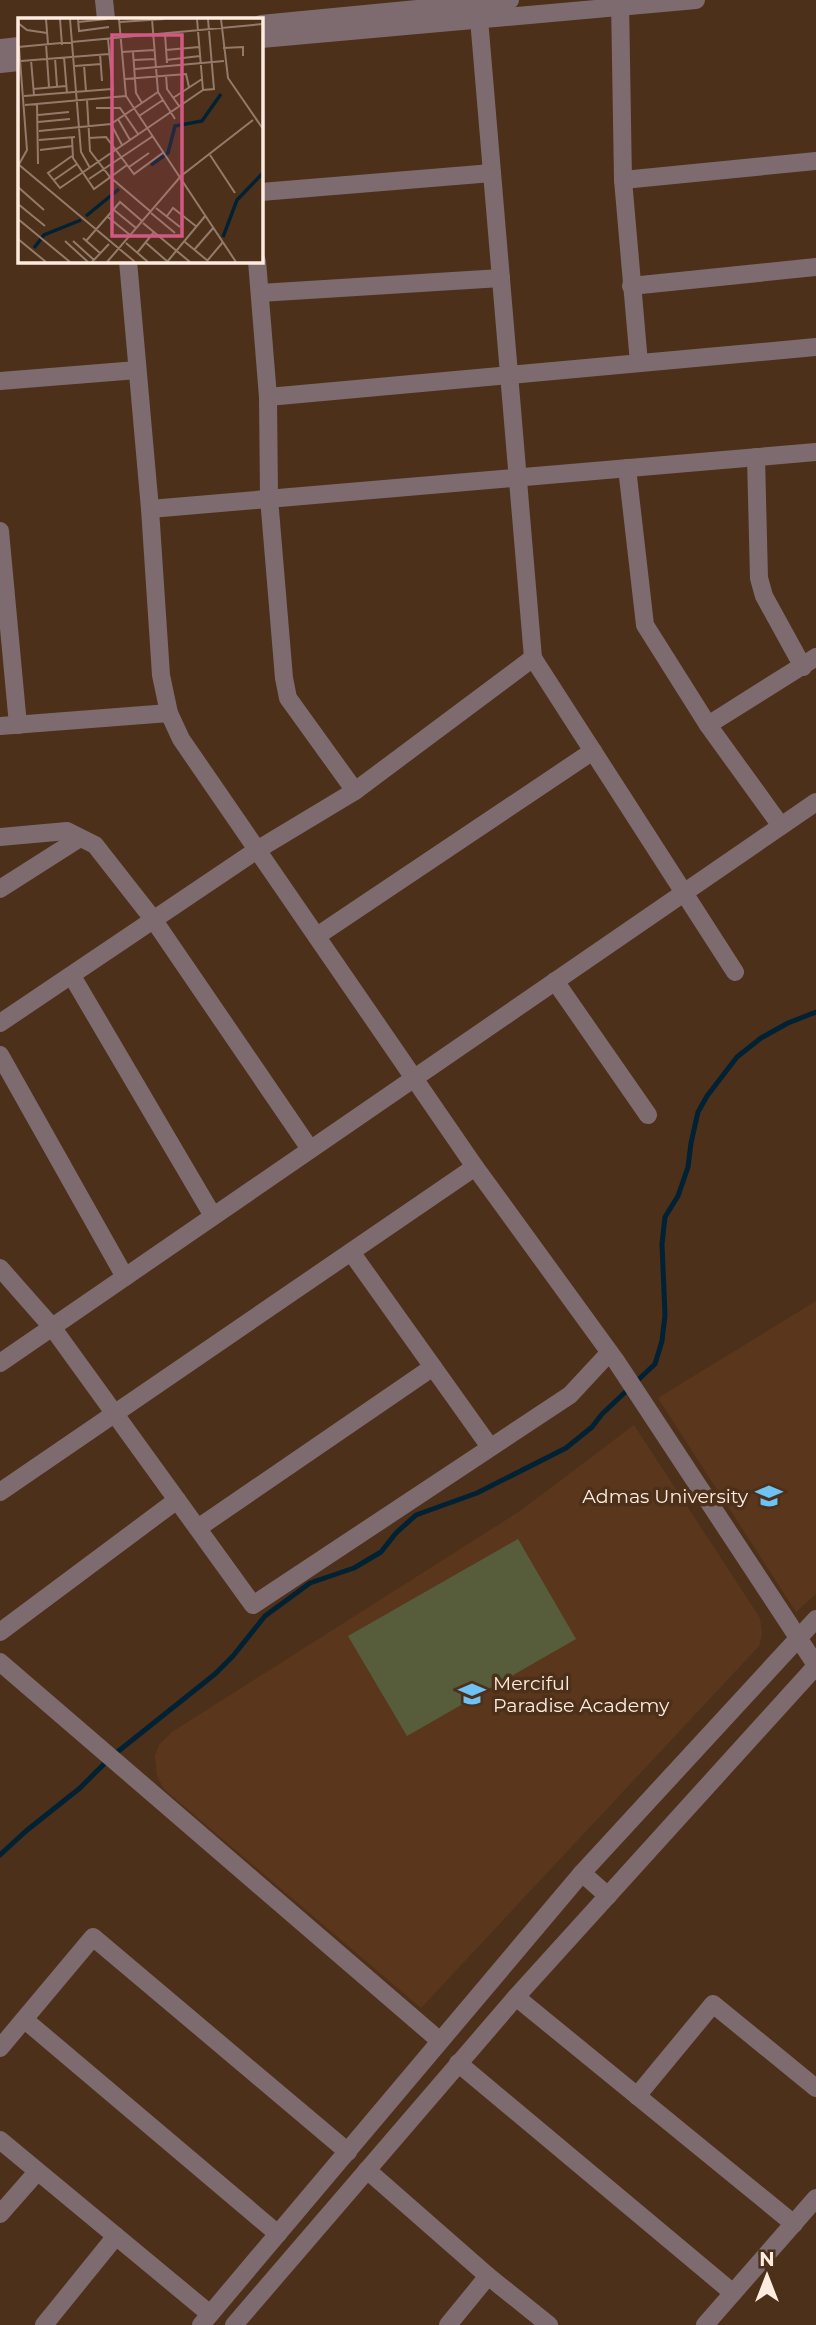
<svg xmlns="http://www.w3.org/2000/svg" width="816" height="2325" viewBox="0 0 816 2325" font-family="Montserrat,sans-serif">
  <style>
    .built { fill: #5a371c }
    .green { fill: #575d3a }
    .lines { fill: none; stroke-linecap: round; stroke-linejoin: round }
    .stream { stroke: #012234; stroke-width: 5 }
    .minor { stroke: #7d6b70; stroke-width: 18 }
    .tertiary { stroke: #7d6b70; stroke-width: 18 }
    .labels { text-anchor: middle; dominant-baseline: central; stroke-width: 7; stroke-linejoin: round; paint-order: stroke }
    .poi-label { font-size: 19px; fill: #ffecdf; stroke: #4d301a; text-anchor: end }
    .inset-river { fill: none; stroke: #012234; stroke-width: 3.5 }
    .inset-road { fill: none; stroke: #947b69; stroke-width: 2 }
    .view { fill: #d45883; fill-opacity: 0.15; stroke: #d45883; stroke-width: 3.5 }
    .inset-edge { fill: none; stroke: #ffecdf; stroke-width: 3.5 }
  </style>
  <rect width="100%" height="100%" fill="#4d301a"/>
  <g class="built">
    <polygon points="816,1301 816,1594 796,1612 658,1398"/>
    <polygon points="634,1425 760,1618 762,1634 759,1646 421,2008 164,1789 157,1776 155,1756 159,1745 172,1732 520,1511"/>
  </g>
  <polygon class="green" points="518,1539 576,1639 407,1736 348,1636"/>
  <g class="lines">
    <polyline class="stream" points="0,1855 26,1831 80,1788 111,1757 215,1674 233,1656 265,1616 310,1583 354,1568 381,1552 396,1533 416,1515 477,1493 566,1448 592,1427 602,1414 655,1364 662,1341 665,1315 662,1244 665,1217 678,1196 688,1167 691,1143 698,1112 707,1096 737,1057 761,1038 788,1023 816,1012"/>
    <g class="minor">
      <polyline points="620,0 623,180 639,363"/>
      <polyline points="478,7 533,658 735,972"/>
      <polyline points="623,180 816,161"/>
      <polyline points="261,192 492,173"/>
      <polyline points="257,261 268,397 269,498 284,678 288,698 355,791"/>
      <polyline points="631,286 816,267"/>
      <polyline points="260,293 501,278"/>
      <polyline points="0,381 137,370"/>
      <polyline points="268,397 816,347"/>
      <polyline points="756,457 759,578 764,596 803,667"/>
      <polyline points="627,468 645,625 708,725 781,826"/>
      <polyline points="150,509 816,452"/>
      <polyline points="0,531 18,725"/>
      <polyline points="708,725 816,657"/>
      <polyline points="0,726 169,713"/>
      <polyline points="0,837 67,831 95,845 153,919 310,1149"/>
      <polyline points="0,889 80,838"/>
      <polyline points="317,936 593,751"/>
      <polyline points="72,976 213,1216"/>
      <polyline points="555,981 648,1115"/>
      <polyline points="0,1023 257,850 355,791 533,658"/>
      <polyline points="0,1055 125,1277"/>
      <polyline points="351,1252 490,1447"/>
      <polyline points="0,1268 52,1327 253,1605 570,1395 609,1353"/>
      <polyline points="0,1363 816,802"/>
      <polyline points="0,1492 475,1167"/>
      <polyline points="198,1528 433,1367"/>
      <polyline points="0,1632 177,1500"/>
      <polyline points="0,1662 440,2041"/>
      <polyline points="516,1997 794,2224"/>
      <polyline points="25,2020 278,2234"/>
      <polyline points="0,2048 93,1937 348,2152"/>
      <polyline points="458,2063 733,2293"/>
      <polyline points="637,2096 713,2004 816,2088"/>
      <polyline points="0,2140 210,2314"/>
      <polyline points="367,2170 488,2276 549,2325"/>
      <polyline points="0,2214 37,2172"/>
      <polyline points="44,2325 116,2236"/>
      <polyline points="448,2325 488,2276"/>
      <polyline points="705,2325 816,2198"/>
    </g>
    <g class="tertiary">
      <polyline points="104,0 106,19"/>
      <polyline points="261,24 510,0"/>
      <polyline points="261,39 696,0"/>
      <polyline points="0,48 19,46"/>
      <polyline points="0,64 19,62"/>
      <polyline points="128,261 150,509 161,675 169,713 181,739 475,1167 616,1361 816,1665"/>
      <polyline points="582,1873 608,1896"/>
      <polyline points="201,2325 582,1873 816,1619"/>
      <polyline points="234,2325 516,1997 816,1666"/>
    </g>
  </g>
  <defs>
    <symbol id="university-bare" viewBox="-9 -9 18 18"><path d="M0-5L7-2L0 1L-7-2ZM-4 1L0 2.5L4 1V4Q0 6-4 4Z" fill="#6fc2f4" stroke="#4d301a" stroke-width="2.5" paint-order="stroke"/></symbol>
    <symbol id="school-bare" viewBox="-9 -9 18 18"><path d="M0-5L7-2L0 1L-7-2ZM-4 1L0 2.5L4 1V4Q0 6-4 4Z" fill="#6fc2f4" stroke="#4d301a" stroke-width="2.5" paint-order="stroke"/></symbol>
  </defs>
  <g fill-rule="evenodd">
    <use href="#university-bare" x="750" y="1477" width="38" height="38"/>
    <use href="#school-bare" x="453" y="1675" width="38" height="38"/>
  </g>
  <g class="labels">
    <g class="poi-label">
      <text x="748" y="1496">Admas University</text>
      <text x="493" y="1683" text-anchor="start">Merciful<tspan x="493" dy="22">Paradise Academy</tspan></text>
    </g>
  </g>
  <g transform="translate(18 18)">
    <rect width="245" height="245" fill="#4d301a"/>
    <path class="inset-river" d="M 133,147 L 150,135 L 157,108 L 184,103 L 203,76M 68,198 L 101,171M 205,219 L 219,182 L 245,155M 16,230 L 26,217 L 63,202"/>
    <path class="inset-road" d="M 28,1 L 30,26M 42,1 L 44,27M 52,1 L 63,134 L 72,150M 60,1 L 61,13 L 91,9M 101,1 L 108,78 L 218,244M 134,1 L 140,74 L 157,101M 179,1 L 185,72M 203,1 L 210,60 L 245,111M 60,4 L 89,1M 102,4 L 146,1M 0,5 L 9,12 L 29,15M 147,16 L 149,45M 90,21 L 95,73M 28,26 L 31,69M 0,29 L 245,6M 205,30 L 225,29 L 225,38M 148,32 L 181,29M 104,34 L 136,32M 115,34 L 118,75 L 124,85M 82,36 L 84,63M 46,39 L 49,75M 37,40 L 39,68M 13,42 L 16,77M 116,42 L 137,41M 148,42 L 182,38M 3,43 L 91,36M 66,47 L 68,73M 57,48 L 83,46M 117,51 L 206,43M 148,57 L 149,71 L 161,88M 107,61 L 168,56 L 171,69M 15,71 L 48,68M 6,78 L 94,71M 155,80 L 184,61M 69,82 L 72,133 L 92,159 L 132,193M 19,86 L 20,146M 7,87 L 108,78M 78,90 L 102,90 L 120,116M 20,97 L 51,94M 121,98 L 145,82M 100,101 L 112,122M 20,104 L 52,101M 93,106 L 104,127M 21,113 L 93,106 L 140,74M 54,120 L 55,140 L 76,171 L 109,147M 71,120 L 88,119 L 116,156 L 146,134M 21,122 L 57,119M 22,132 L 55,128M 192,137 L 217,175M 54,138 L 30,155 L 42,170 L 185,72 L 196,71 L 190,1M 0,146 L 117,244M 0,148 L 9,132 L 1,29M 111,149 L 131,135M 71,161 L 135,118M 36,162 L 59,146M 0,169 L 26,192M 0,186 L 27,208M 138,190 L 162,209M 96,192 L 118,210M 133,195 L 157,215M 149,198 L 155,190 L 179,209M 90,199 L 112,217M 0,201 L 52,244M 125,205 L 172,244M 65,220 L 82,235M 0,221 L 28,244M 47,223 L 70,244M 55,223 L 76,242M 68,223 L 102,184 L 124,203M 127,224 L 150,244M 167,224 L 190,243M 108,225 L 130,244M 176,232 L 196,209M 119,235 L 136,214M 189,243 L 205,224M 74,244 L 91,226M 89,244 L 163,158 L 235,102M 149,244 L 188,197"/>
    <path class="view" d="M 94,17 L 164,17 L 164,218 L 94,218 Z"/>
    <rect width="245" height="245" class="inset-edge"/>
  </g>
  <g transform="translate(767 2276)" stroke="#4d301a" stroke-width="5" paint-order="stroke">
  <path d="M0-5L12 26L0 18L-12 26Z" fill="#ffecdf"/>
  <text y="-10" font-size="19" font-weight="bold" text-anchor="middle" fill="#ffecdf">N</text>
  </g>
</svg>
